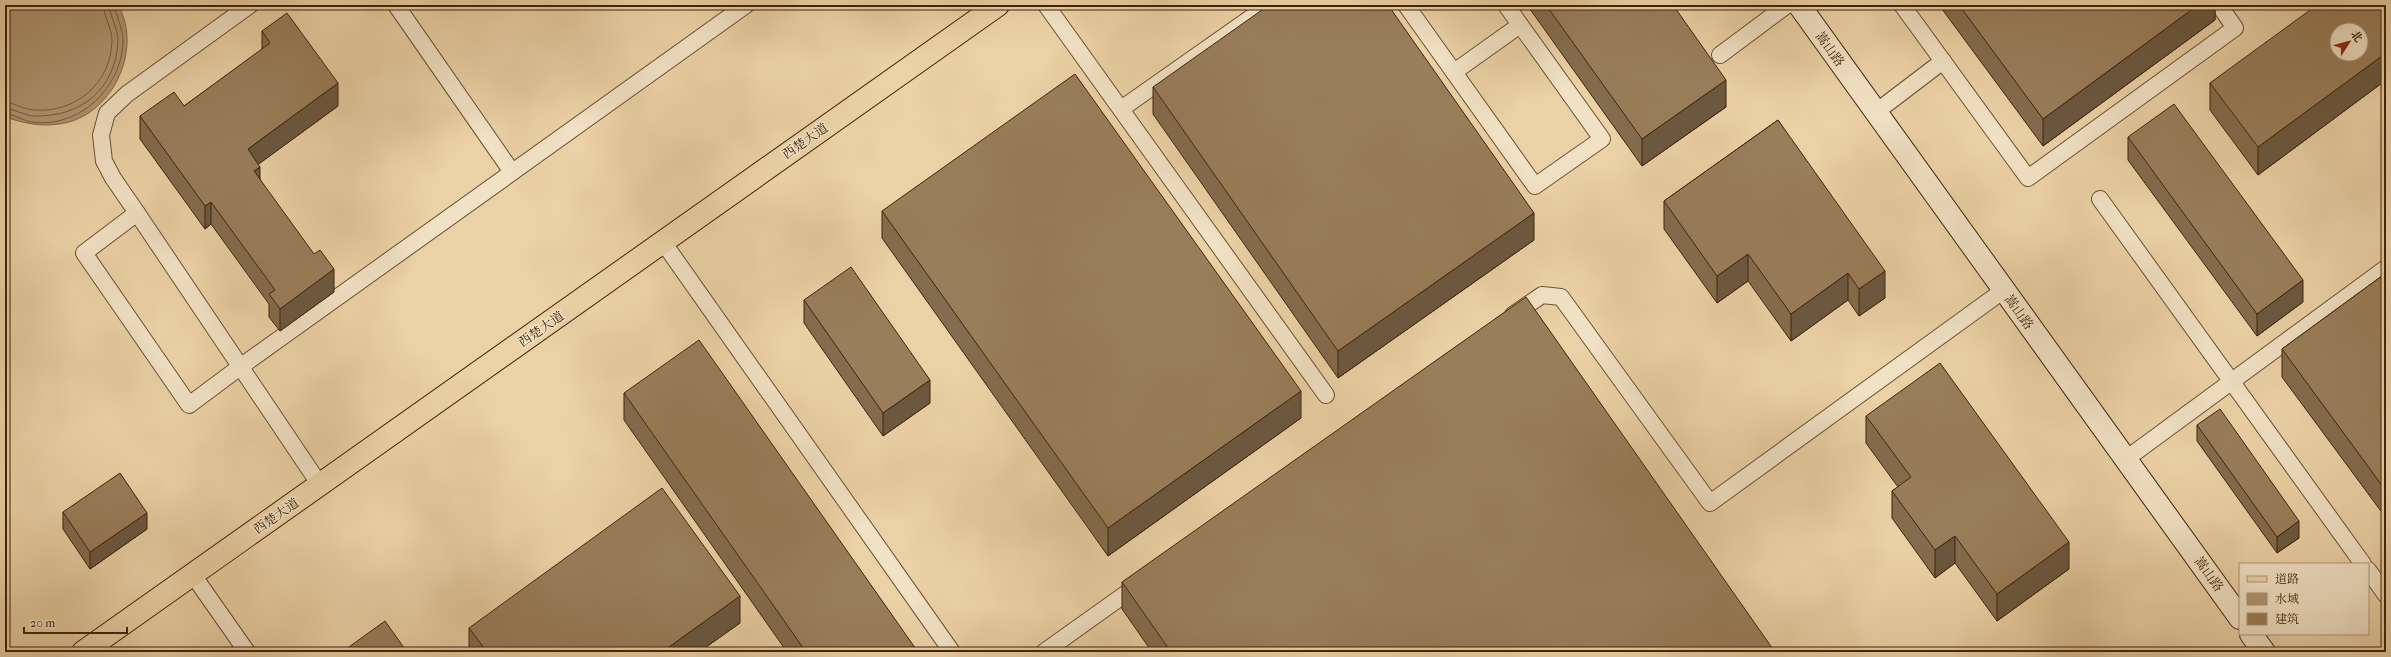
<svg xmlns="http://www.w3.org/2000/svg" width="2391" height="657" viewBox="0 0 2391 657" font-family="'IM FELL French Canon','Noto Serif SC',serif">
  <style>
    .water { fill: #b19671; stroke: #846848 }
    .lines { fill: none; stroke-linecap: round; stroke-linejoin: round }
    .shore { stroke: #795c3e; stroke-width: 1 }
    .lane-casing { stroke: #6c4f31; stroke-width: 18 }
    .secondary-casing { stroke: #41230a; stroke-width: 24 }
    .primary-casing { stroke: #41230a; stroke-width: 24 }
    .lane { stroke: #f2e2c5; stroke-width: 16 }
    .secondary { stroke: #f2e2c5; stroke-width: 22 }
    .primary { stroke: #ebd2a6; stroke-width: 22 }
    .wall { fill: #846c4e; stroke: #41230a }
    .shaded-wall { fill: #6b5840; stroke: #41230a }
    .building { fill: #997e5b; stroke: #41230a; fill-rule: evenodd }
    .labels { text-anchor: middle; dominant-baseline: central; stroke-width: 3; stroke-linejoin: round; paint-order: stroke }
    .street-label { font-size: 13px; fill: #41230a; stroke: #f2e2c5 }
  </style>
  <rect width="100%" height="100%" fill="#ebd2a6"/>
  <filter id="stains"><feTurbulence type="fractalNoise" baseFrequency=".005" numOctaves="4"/><feColorMatrix values="0 0 0 0 .2 0 0 0 0 .09 0 0 0 0 .02 0 0 0 .5 -.17"/></filter>
  <radialGradient id="worn" r=".72"><stop offset=".6" stop-color="#630" stop-opacity="0"/><stop offset="1" stop-color="#630" stop-opacity=".3"/></radialGradient>
  <g class="water">
    <path d="M 5,5 L 118,5 C 144,50 111,118 59,124 C 39,127 24,123 5,117 Z"/>
    <path d="M 168,5 L 212,5 C 198,10 182,9 168,5 Z"/>
  </g>
  <g class="lines">
    <g class="shore">
      <path d="M 5,102 C 15,103 24,110 35,110 C 76,113 111,83 112,41 C 112,28 104,17 103,5"/>
      <path d="M 5,108 C 15,109 25,116 35,116 C 81,117 116,89 118,41 C 118,28 110,17 109,5"/>
      <path d="M 5,114 C 14,114 22,120 31,122 C 80,129 122,87 123,41 C 123,28 116,16 114,5"/>
    </g>
    <defs>
      <g id="lane">
        <polyline points="396,5 512,172"/>
        <polyline points="1046,5 1326,395"/>
        <polyline points="1406,5 1535,186 1602,139 1506,5"/>
        <polyline points="1902,5 2028,178 2235,28 2219,5"/>
        <polyline points="1720,55 1787,5"/>
        <polyline points="1454,72 1520,25"/>
        <polyline points="1121,109 1269,5"/>
        <polyline points="1876,112 1943,61"/>
        <polyline points="2100,199 2363,564"/>
        <polyline points="137,213 113,178 104,161 101,135 107,113 127,94 250,5"/>
        <polyline points="663,242 952,652"/>
        <polyline points="1513,315 1542,295 1561,297 1710,503 2004,290"/>
        <polyline points="2126,459 2386,268"/>
        <polyline points="320,485 137,213 84,253 189,405 240,367 746,5"/>
        <polyline points="2368,570 2386,595"/>
        <polyline points="193,575 247,652"/>
        <polyline points="1044,652 1138,585"/>
      </g>
      <g id="secondary">
        <polyline points="1799,5 2240,618"/>
        <polyline points="2251,634 2264,652"/>
      </g>
      <polyline id="primary" points="83,652 998,5"/>
    </defs>
    <use href="#lane" class="lane-casing"/>
    <use href="#secondary" class="secondary-casing"/>
    <use href="#primary" class="primary-casing"/>
    <use href="#lane" class="lane"/>
    <use href="#secondary" class="secondary"/>
    <use href="#primary" class="primary"/>
  </g>
  <g class="wall">
    <polygon points="1527,5 1673,5 1726,107 1642,166"/>
    <polygon points="1939,5 2215,5 2215,20 2043,146"/>
    <polygon points="2386,5 2386,80 2258,175 2210,110 2210,83"/>
    <polygon points="262,31 338,106 258,164 260,180 334,292 280,331 269,317 269,304 211,224 205,229 140,139 140,116 184,106 262,50"/>
    <polygon points="1153,87 1534,240 1338,378 1153,114"/>
    <polygon points="1778,120 1885,298 1859,316 1848,300 1791,341 1748,281 1717,303 1664,229 1664,201"/>
    <polygon points="2128,137 2303,302 2257,336 2128,160"/>
    <polygon points="882,211 1301,418 1108,556 882,238"/>
    <polygon points="2386,273 2386,518 2282,377 2282,349"/>
    <polygon points="804,300 930,403 883,436 804,323"/>
    <polygon points="624,393 918,652 787,652 624,420"/>
    <polygon points="1866,416 2069,569 1997,621 1955,563 1935,578 1892,518 1892,491 1898,487 1866,443"/>
    <polygon points="2197,425 2299,538 2277,553 2197,441"/>
    <polygon points="63,512 147,529 90,569 63,529"/>
    <polygon points="1122,582 1775,652 1152,652 1122,609"/>
    <polygon points="740,623 699,652 469,652 469,628"/>
  </g>
  <g class="shaded-wall">
    <polygon points="2198,5 2215,5 2215,20 2043,146 2043,119"/>
    <polygon points="2386,53 2386,80 2258,175 2258,147"/>
    <polygon points="1726,80 1726,107 1642,166 1642,139"/>
    <polygon points="338,83 338,106 248,172 248,149"/>
    <polygon points="260,167 260,189 254,171"/>
    <polygon points="211,202 211,224 205,229 205,206"/>
    <polygon points="1534,213 1534,240 1338,378 1338,351"/>
    <polygon points="1748,254 1748,281 1717,303 1717,276"/>
    <polygon points="334,269 334,292 280,331 280,309"/>
    <polygon points="1885,271 1885,298 1859,316 1859,289"/>
    <polygon points="1848,273 1848,300 1791,341 1791,314"/>
    <polygon points="2303,280 2303,302 2257,336 2257,314"/>
    <polygon points="930,380 930,403 883,436 883,413"/>
    <polygon points="1301,391 1301,418 1108,556 1108,528"/>
    <polygon points="147,513 147,529 90,569 90,552"/>
    <polygon points="2299,521 2299,538 2277,553 2277,537"/>
    <polygon points="1955,536 1955,563 1935,578 1935,550"/>
    <polygon points="2069,542 2069,569 1997,621 1997,594"/>
    <polygon points="740,596 740,623 699,652 662,652"/>
  </g>
  <g class="building">
    <polygon points="1269,5 1388,5 1534,213 1338,351 1153,87"/>
    <polygon points="1546,5 1673,5 1726,80 1642,139"/>
    <polygon points="1959,5 2198,5 2043,119"/>
    <path d="M 2317,5 L 2386,5 L 2386,53 L 2258,147 L 2210,83 ZM 2337,30 L 2361,30 L 2361,54 L 2337,54 Z"/>
    <polygon points="287,13 338,83 248,149 260,167 254,171 314,254 320,250 334,269 280,309 269,294 275,290 211,202 205,206 140,116 174,92 184,106 270,43 262,31"/>
    <polygon points="1075,74 1301,391 1108,528 882,211"/>
    <polygon points="2174,104 2303,280 2257,314 2128,137"/>
    <polygon points="1778,120 1885,271 1859,289 1848,273 1791,314 1748,254 1717,276 1664,201"/>
    <polygon points="851,267 930,380 883,413 804,300"/>
    <polygon points="2386,273 2386,491 2282,349"/>
    <polygon points="1526,297 1775,652 1171,652 1122,582"/>
    <polygon points="699,340 918,652 806,652 624,393"/>
    <polygon points="1940,363 2069,542 1997,594 1955,536 1935,550 1892,491 1911,477 1866,416"/>
    <polygon points="2220,409 2299,521 2277,537 2197,425"/>
    <polygon points="120,473 147,513 90,552 63,512"/>
    <polygon points="662,488 740,596 662,652 487,652 469,628"/>
    <polygon points="385,621 407,652 342,652"/>
  </g>
  <g class="labels">
    <g class="street-label">
      <text transform="translate(1830 49) rotate(54)">嵩山路</text>
      <text transform="translate(805 141) rotate(-35)">西楚大道</text>
      <text transform="translate(2019 312) rotate(54)">嵩山路</text>
      <text transform="translate(541 329) rotate(-35)">西楚大道</text>
      <text transform="translate(276 516) rotate(-35)">西楚大道</text>
      <text transform="translate(2209 574) rotate(54)">嵩山路</text>
    </g>
  </g>
  <rect width="2391" height="657" fill="none" stroke="#ebd2a6" stroke-width="20"/>
  <rect x="6" y="6" width="2379" height="645" fill="none" stroke="#41230a" stroke-width="2"/>
  <rect x="10" y="10" width="2371" height="637" fill="none" stroke="#41230a"/>
  <rect x="2239" y="563" width="130" height="72" fill="#f2e2c5" stroke="#ab967a"/>
  <rect x="2247" y="576" width="20" height="6" fill="#ebd2a6" stroke="#ab967a"/>
  <text x="2275" y="583" font-size="12" fill="#41230a">道路</text>
  <rect x="2247" y="593" width="20" height="12" fill="#b19671" stroke="#ab967a"/>
  <text x="2275" y="603" font-size="12" fill="#41230a">水域</text>
  <rect x="2247" y="613" width="20" height="12" fill="#997e5b" stroke="#ab967a"/>
  <text x="2275" y="623" font-size="12" fill="#41230a">建筑</text>
  <g transform="translate(2349 42) rotate(54)"><circle r="19" fill="#f2e2c5" stroke="#ab967a"/>
  <path d="M0-3L7 15L0 10L-7 15Z" fill="#8f2418"/>
  <text y="-6" font-size="11" font-weight="bold" text-anchor="middle" fill="#41230a">北</text>
  </g>
  <path d="M24 627v6h103v-6" fill="none" stroke="#41230a" stroke-width="2"/>
  <text x="30" y="627" font-size="12" fill="#41230a" stroke="#f2e2c5" stroke-width="3" paint-order="stroke">20 m</text>
  <rect width="100%" height="100%" filter="url(#stains)"/>
  <rect width="100%" height="100%" fill="url(#worn)"/>
</svg>
